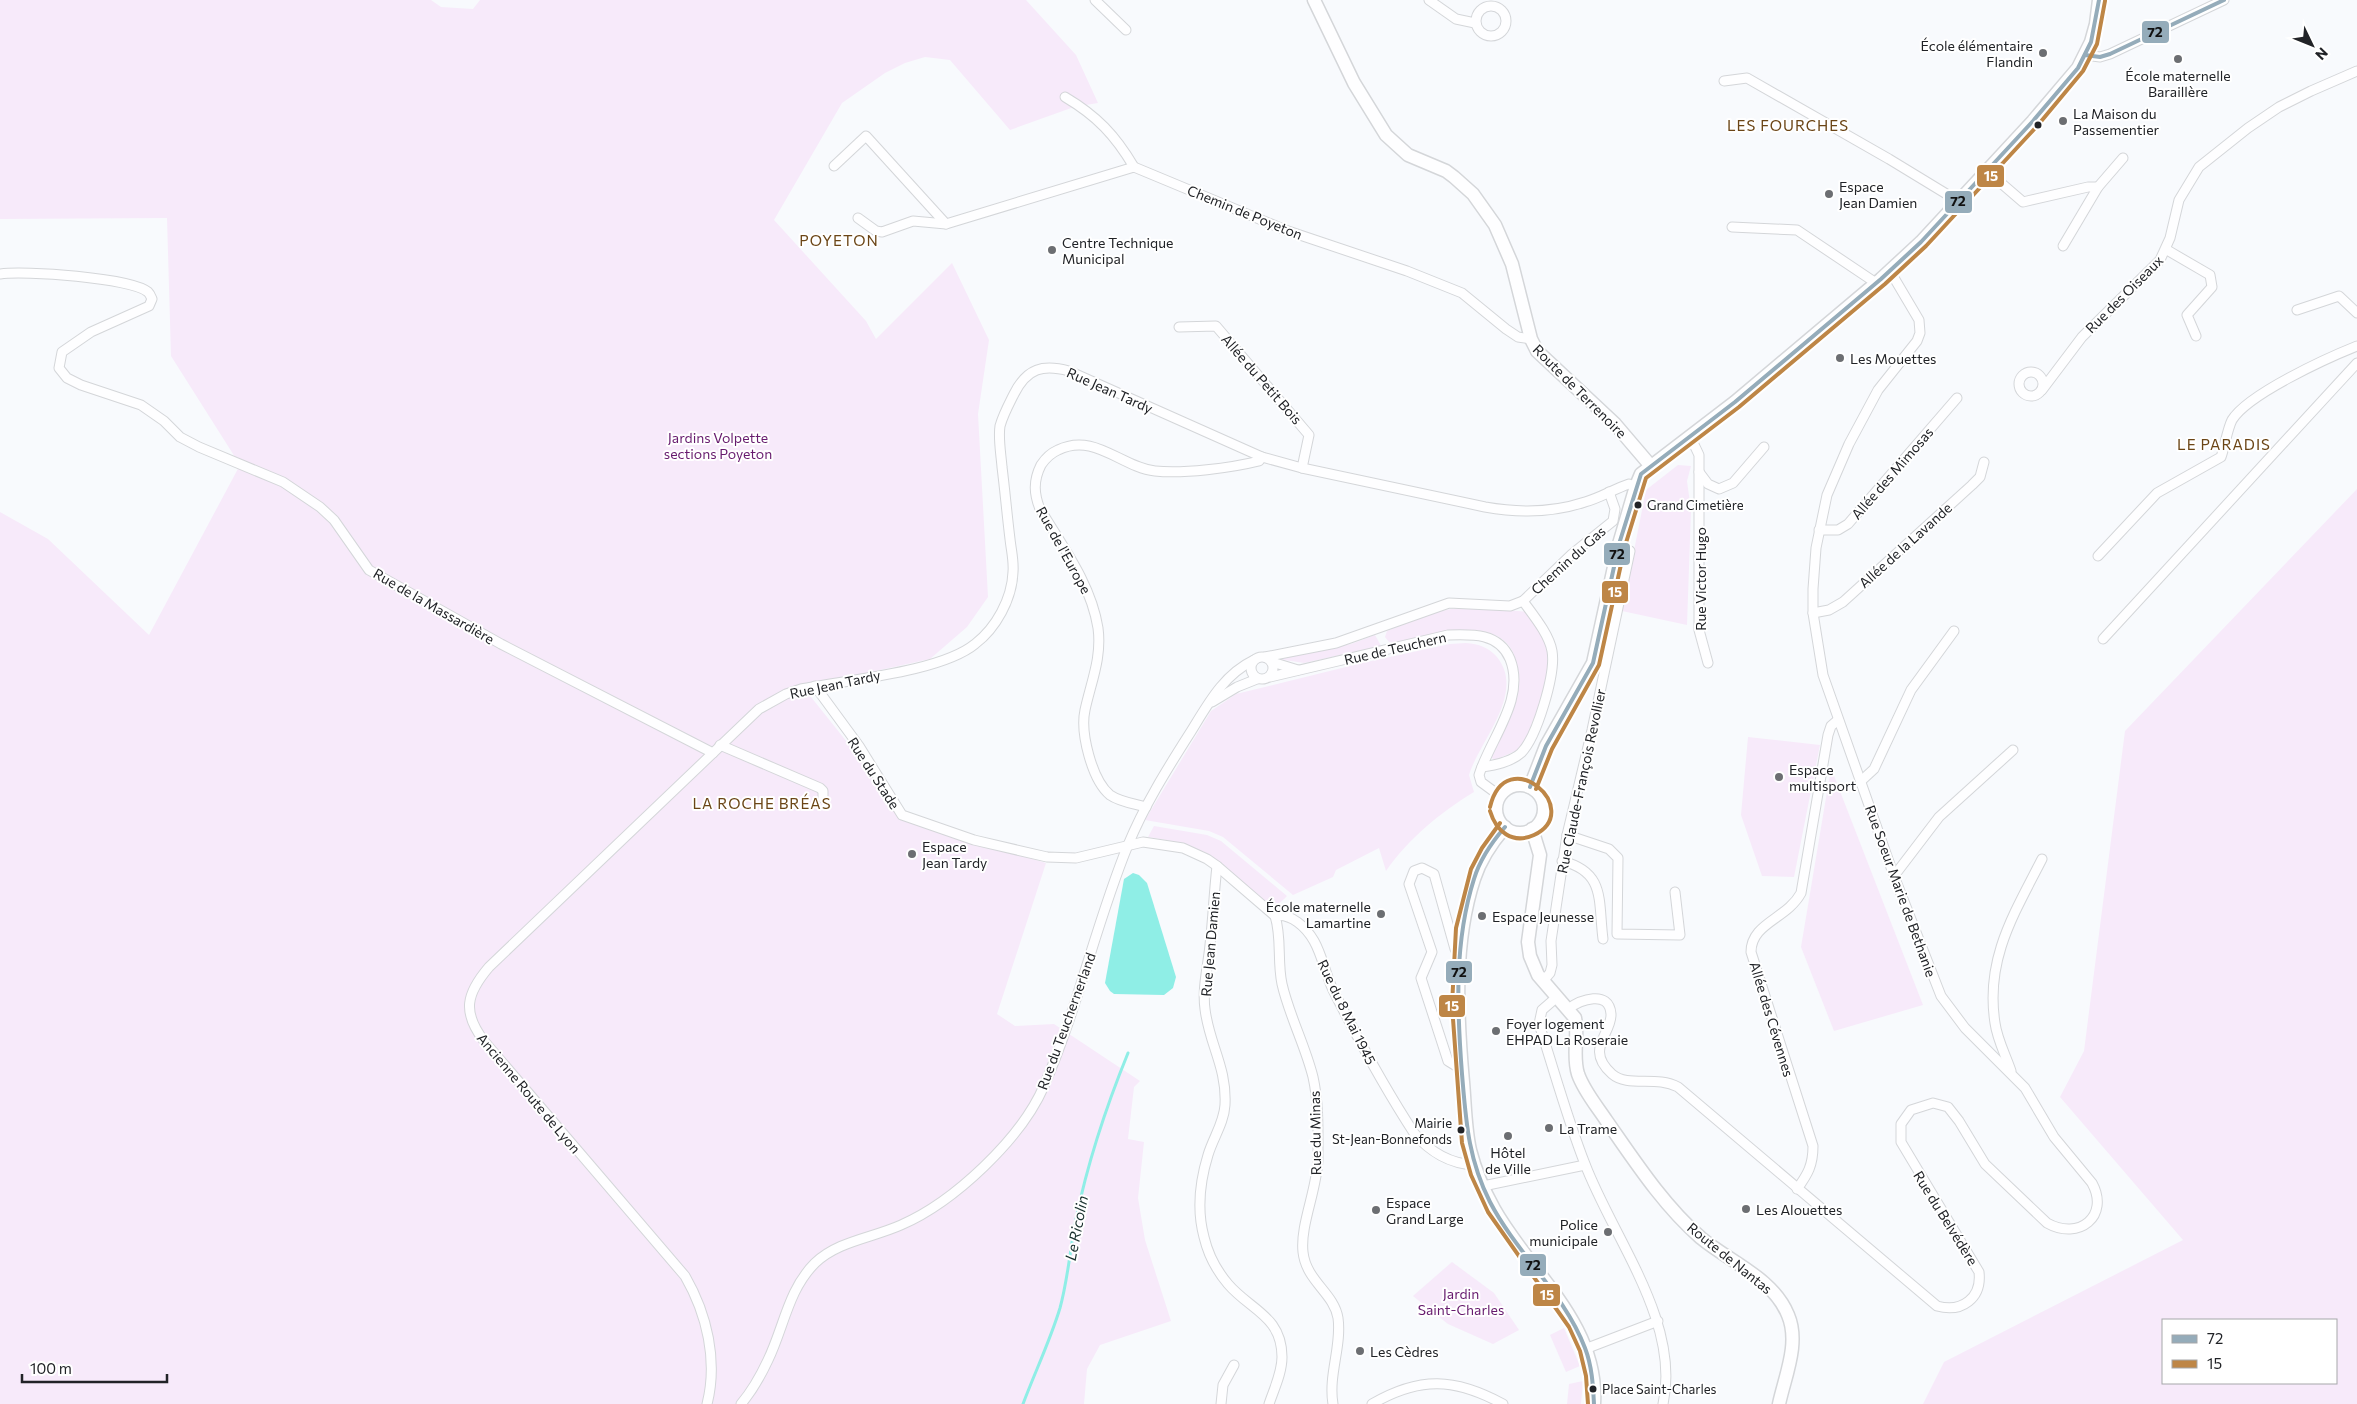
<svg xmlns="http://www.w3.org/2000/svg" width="2357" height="1404" viewBox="0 0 2357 1404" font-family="Commissioner,sans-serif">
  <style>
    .green { fill: #f7eafa; fill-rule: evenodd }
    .water { fill: #8feee6 }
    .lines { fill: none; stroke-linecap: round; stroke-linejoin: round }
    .stream { stroke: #8feee6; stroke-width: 3 }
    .street-casing { stroke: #d4d6d9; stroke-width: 11 }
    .secondary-casing { stroke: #d4d6d9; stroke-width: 15 }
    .street { stroke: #fefeff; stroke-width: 9 }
    .secondary { stroke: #fefeff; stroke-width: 12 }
    .bus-1-casing { stroke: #fff; stroke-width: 8 }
    .bus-2-casing { stroke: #fff; stroke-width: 8 }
    .bus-1 { stroke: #95acba; stroke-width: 4 }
    .bus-2 { stroke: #be8646; stroke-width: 4 }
    .poi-dot { fill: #6c6e72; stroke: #fff; stroke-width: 2 }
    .bus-dot { fill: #212327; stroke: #fff; stroke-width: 2 }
    .labels { text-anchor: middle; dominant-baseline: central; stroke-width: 4; stroke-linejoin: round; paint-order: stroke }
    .bus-label { font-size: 13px; fill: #212327; stroke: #fff; text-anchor: start }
    .poi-label { font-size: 14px; fill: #212327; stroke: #fff; text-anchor: start }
    .street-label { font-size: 14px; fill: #212327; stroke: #fff }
    .park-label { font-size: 14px; fill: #671b6e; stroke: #fff }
    .neighbourhood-label { font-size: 15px; letter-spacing: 1px; fill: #6b4516; stroke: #fff }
    .water-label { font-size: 15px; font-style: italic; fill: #182f2d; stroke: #fff }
    .line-badge { stroke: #fff; stroke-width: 2 }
    .badge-label { font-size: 14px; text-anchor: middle; font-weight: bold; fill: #fff }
    .pale-badge-label { font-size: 14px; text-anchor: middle; font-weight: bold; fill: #111 }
  </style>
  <rect width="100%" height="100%" fill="#f8fafd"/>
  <g class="green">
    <polygon points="0,0 431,0 441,7 473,9 480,0 1026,0 1076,55 1098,103 1074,107 1010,130 950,60 925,57 905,63 885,73 842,103 774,220 866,321 876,339 952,263 989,340 978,414 988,597 967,627 930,659 803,687 859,757 898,818 1046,863 997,1014 1015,1026 1054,1024 1140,1081 1134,1087 1128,1139 1144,1142 1138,1198 1145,1240 1171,1321 1100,1345 1087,1369 1084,1404 0,1404 0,512 48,539 149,635 240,465 171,356 167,218 0,219"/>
    <polygon points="1678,465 1691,466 1687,481 1691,510 1687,625 1622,611 1646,490"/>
    <path d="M 2357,489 L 2357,1404 L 1923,1404 L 1944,1362 L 2183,1240 L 2060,1097 L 2084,1051 L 2125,731 ZM 2336,1320 L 2336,1383 L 2163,1383 L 2163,1320 Z"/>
    <path d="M 1472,607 L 1528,612 L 1547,644 L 1550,660 L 1538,716 L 1520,749 L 1495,760 L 1492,758 L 1492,755 C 1502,734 1513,714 1518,691 C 1520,682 1519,673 1517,665 C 1508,610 1430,634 1395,643 L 1389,642 L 1385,637 L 1387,631 C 1416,618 1441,608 1472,607 Z"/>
    <polygon points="1375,635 1381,646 1304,663 1278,659 1351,644"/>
    <path d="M 1466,643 C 1479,644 1488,647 1497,657 C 1526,693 1480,740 1469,775 L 1474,792 C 1441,812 1408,839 1386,871 L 1379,848 L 1336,870 L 1333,877 L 1293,895 L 1223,837 L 1209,831 L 1145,820 L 1211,711 L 1236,694 L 1362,663 L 1450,644 Z"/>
    <polygon points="1748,737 1820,745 1794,877 1762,876 1741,815"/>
    <polygon points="1831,768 1923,1005 1834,1031 1801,947"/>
    <path d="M 1154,826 L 1207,835 L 1221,841 L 1287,896 C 1282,901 1278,906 1271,903 C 1251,896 1236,874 1220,862 C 1199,846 1174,841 1148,837 Z"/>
    <polygon points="1452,1262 1494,1293 1519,1330 1493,1344 1448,1324 1413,1296"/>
    <polygon points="1564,1328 1580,1366 1566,1372 1550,1335"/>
    <polygon points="1583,1381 1581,1404 1567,1404 1569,1384"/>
  </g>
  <polygon class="water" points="1133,873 1139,875 1147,883 1176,977 1173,988 1164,995 1114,994 1110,991 1105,983 1124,879"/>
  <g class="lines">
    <path class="stream" d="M 1023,1404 C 1035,1372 1050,1341 1060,1308 C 1068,1279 1070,1249 1076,1219 C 1088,1161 1106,1107 1128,1053"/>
    <defs>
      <g id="street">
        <polyline points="1095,0 1126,30"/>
        <polyline points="1429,0 1456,19 1475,23"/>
        <circle cx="1491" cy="21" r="15"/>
        <polyline points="2085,55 2100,57 2110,54 2224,0"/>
        <polyline points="1724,81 1747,78 1889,159 1958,201"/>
        <path d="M 1065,97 C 1097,116 1115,135 1134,167"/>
        <polyline points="834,166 866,136 946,224"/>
        <polyline points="1987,171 2023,202 2088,187 2098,187"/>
        <polyline points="858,218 876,231 882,232 913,221 946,224 1134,167 1288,231 1407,271 1462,293 1506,329 1518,337 1531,339"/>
        <polyline points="1732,227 1797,230 1876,283"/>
        <polyline points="2063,246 2098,187 2123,158"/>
        <polyline points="2167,250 2210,275 2212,287 2187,315 2196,336"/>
        <path d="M 0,274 C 23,270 132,278 148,292 C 150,294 151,297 152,299 L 149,306 L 91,332 L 62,352 L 59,368 L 67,378 L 81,385 L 141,405 L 164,421 L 180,437 L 199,447 L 283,482 L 320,507 L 334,520 L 369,570 L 501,644 L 713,753"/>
        <polyline points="2297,310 2339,296 2357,313"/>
        <polyline points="1179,327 1216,326 1309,435 1302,468"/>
        <circle cx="2031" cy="384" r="12"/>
        <polyline points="2042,390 2082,337 2160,260 2170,238 2179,200 2199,167 2248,128 2279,107 2311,91 2357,71"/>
        <polyline points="1690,436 1699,455 1699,630 1708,663"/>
        <polyline points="1699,472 1708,484 1719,489 1733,483 1764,447"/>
        <polyline points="1819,530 1838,530 1848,524 1957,398"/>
        <path d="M 2098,556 L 2157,493 L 2221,457 C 2225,446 2227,430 2232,420 C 2248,394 2327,358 2357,346"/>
        <polyline points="1813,613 1829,610 1843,602 1972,485 1980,477 1984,462"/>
        <polyline points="2103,639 2357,363"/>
        <circle cx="1262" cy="668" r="11"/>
        <polyline points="1265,657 1336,643 1449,603 1510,606 1523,601"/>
        <polyline points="1272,662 1298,670"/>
        <path d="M 1270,677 L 1448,635 C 1473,634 1499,633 1510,659 C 1526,699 1490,739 1479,775 L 1481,782 L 1500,796"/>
        <path d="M 815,686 L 859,746 L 902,815 L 974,840 L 1047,857 L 1076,858 L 1143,842 L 1183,848 L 1207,859 L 1217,866 L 1275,916 C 1282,938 1277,961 1282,984 C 1289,1015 1305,1045 1313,1077 C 1319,1104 1318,1132 1318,1159 C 1317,1190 1300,1225 1303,1252 C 1306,1281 1334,1293 1338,1318 C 1342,1346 1328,1375 1333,1404"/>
        <polyline points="1212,702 1237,687 1257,679"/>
        <polyline points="720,745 820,788 823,791 823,798"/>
        <path d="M 1482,767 C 1495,765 1511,762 1521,753 C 1537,737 1556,673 1552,651 C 1549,634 1533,615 1523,601 L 1572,554 L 1613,521 L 1615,509 L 1609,492"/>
        <polyline points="1861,781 1874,769 1911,690 1954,631"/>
        <path d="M 1146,807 C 1135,804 1120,802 1110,795 C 1092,780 1080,733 1085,710 C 1091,682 1102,658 1098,628 C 1091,584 1063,547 1040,509 C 1034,494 1033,481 1041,465 C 1045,459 1051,453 1058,450 C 1094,432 1121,467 1155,471 C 1183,474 1231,468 1259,461 L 1262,457"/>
        <polyline points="1567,835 1609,849 1618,858 1617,934 1680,935 1675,892"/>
        <path d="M 1562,861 C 1606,872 1598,901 1603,939"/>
        <path d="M 1217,866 C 1214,892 1213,919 1210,945 C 1208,966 1202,988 1205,1009 C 1209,1044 1227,1067 1225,1105 C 1224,1123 1213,1138 1208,1155 C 1200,1181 1197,1211 1204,1237 C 1208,1254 1217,1271 1228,1284 C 1250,1310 1282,1316 1282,1357 C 1282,1373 1274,1389 1269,1404"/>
        <polyline points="1894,876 1939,817 2013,750"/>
        <path d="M 1275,916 C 1291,913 1306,927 1314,941 C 1322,955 1326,975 1333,990 C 1358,1039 1384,1087 1414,1133 C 1429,1151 1450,1164 1475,1165"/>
        <polyline points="1461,950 1455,949 1434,874 1422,868 1414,871 1409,884 1432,952 1421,978 1448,1061 1461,1069"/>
        <polyline points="1543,981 1550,973 1552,965 1551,941 1567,835 1592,730 1630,551"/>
        <path d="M 1557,997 L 1542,1010 L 1539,1024 C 1554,1070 1567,1118 1585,1164 C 1613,1238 1681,1322 1663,1404"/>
        <path d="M 1568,1009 C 1580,1000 1609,989 1611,1014 C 1612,1034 1584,1049 1612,1074 C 1628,1088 1656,1075 1678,1087 L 1937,1306 C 1962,1313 1982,1298 1979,1272 L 1901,1142 L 1901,1124 L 1911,1110 L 1933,1103 L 1948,1107 L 1959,1121 L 1985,1164 L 2047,1223 C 2079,1241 2110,1216 2092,1183 L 2054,1137 L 2025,1088 L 1965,1028 L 1941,996 L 1894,876 L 1823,675 L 1813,613 L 1813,589 L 1816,548 L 1827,495 L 1849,444 L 1878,390 L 1917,341 L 1920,333 L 1919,320 L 1890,271"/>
        <path d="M 2011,1071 C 2006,1056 1997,1039 1995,1023 C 1985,959 2014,914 2042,859"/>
        <polyline points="1483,1186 1585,1165"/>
        <path d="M 1797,1189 C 1808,1174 1813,1165 1813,1146 L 1751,952 C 1751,923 1787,919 1801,893 L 1828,735 L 1831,726 L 1838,720"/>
        <polyline points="1585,1349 1658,1321"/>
        <path d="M 707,1404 C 718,1361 707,1314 685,1276 L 484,1041 C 462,1012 466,994 489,967 L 759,709 L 786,694 L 801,689 C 846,680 941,672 975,644 C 996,628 1012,599 1013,572 C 1014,561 1011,549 1010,539 C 1007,515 1005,491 1002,467 C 1001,454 998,438 1000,426 C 1003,415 1009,404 1014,394 C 1027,368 1043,364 1069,371 L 1262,457 L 1302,468 L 1485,507 C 1519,513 1552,513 1585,502 C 1600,498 1614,489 1629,484 L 1636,486"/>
        <path d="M 741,1404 C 752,1391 761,1375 768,1360 C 784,1327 788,1290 815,1263 C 838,1241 872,1238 901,1225 C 954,1202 1021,1139 1044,1086 C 1078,1008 1096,923 1128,845 C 1144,806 1167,769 1190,733 C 1208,704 1223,675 1254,660"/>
        <polyline points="1221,1404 1223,1385 1234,1365"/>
        <path d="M 1372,1404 C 1420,1376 1455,1378 1503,1404"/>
      </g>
      <g id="secondary">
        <polyline points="1314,0 1354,83 1386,135 1408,155 1446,171 1454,177 1473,194 1495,225 1512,264 1531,339 1537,351 1615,424 1650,465"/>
        <circle cx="1520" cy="809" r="24"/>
        <polyline points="1530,787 1546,746 1593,663 1619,544 1636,486 1641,474 1735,402 1881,279 1921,242 2033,121 2078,68 2091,42 2096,24 2099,0"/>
        <path d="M 1505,827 C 1492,842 1480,860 1474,879 C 1453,943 1457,1015 1463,1082 C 1465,1104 1465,1128 1470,1150 C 1475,1170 1484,1191 1494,1209 C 1530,1273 1599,1324 1594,1404"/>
        <path d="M 1532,829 L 1540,855 L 1528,942 L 1530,956 L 1538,975 L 1575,1018 C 1579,1037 1572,1055 1578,1074 C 1584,1091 1596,1105 1606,1120 C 1634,1160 1663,1205 1701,1238 C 1730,1262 1773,1278 1788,1315 C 1800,1343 1785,1376 1779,1404"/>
      </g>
    </defs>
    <use href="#street" class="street-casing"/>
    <use href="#secondary" class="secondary-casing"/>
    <use href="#street" class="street"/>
    <use href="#secondary" class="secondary"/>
    <defs>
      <g id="bus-1">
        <polyline points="2085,55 2100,57 2110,54 2224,0"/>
        <polyline points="1530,787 1546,746 1593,663 1619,544 1641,474 1735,402 1881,279 1921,242 2033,121 2078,68 2091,42 2099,0"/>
        <path d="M 1505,827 C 1492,842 1480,859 1474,879 C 1454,942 1457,1009 1462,1074 C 1466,1121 1468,1159 1490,1202 C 1517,1254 1564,1293 1585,1348 C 1592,1366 1593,1385 1594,1404"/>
      </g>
      <g id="bus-2">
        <polyline points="1536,789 1552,749 1599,665 1625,546 1646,478 1739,407 1885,284 1926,246 2038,125 2083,71 2097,44 2105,1"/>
        <path d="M 1490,807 C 1506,740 1586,810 1534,835 C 1512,845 1496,831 1490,811"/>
        <polyline points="1500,823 1482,848 1471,869 1456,928 1452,1005 1462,1143 1471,1175 1488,1212 1569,1327 1580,1351 1586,1376 1588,1404"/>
      </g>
    </defs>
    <use href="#bus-1" class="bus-1-casing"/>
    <use href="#bus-2" class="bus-2-casing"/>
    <use href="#bus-1" class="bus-1"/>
    <use href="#bus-2" class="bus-2"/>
  </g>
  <g class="poi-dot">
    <circle cx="2043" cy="53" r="5"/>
    <circle cx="2178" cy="59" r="5"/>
    <circle cx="2063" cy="121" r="5"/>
    <circle cx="1829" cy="194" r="5"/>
    <circle cx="1052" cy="250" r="5"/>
    <circle cx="1840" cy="358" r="5"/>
    <circle cx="1779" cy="777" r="5"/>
    <circle cx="912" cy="854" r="5"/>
    <circle cx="1381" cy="914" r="5"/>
    <circle cx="1482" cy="916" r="5"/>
    <circle cx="1496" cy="1031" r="5"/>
    <circle cx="1549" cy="1128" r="5"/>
    <circle cx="1508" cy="1136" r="5"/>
    <circle cx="1746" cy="1209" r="5"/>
    <circle cx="1376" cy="1210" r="5"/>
    <circle cx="1608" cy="1232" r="5"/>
    <circle cx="1360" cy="1351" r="5"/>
  </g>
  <g class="bus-dot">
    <circle cx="2038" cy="125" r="4.5"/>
    <circle cx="1638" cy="505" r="4.5"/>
    <circle cx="1461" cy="1130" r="4.5"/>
    <circle cx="1593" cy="1389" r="4.5"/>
  </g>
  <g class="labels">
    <g class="bus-label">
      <text x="1647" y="505">Grand Cimetière</text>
      <text x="1452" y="1123" text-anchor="end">Mairie<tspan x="1452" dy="16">St-Jean-Bonnefonds</tspan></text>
      <text x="1602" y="1389">Place Saint-Charles</text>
    </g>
    <g class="poi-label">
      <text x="2033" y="45" text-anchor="end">École élémentaire<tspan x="2033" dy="16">Flandin</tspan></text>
      <text x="2178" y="75" text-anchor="middle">École maternelle<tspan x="2178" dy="16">Baraillère</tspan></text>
      <text x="2073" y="113">La Maison du<tspan x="2073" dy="16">Passementier</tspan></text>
      <text x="1839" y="186">Espace<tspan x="1839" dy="16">Jean Damien</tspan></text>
      <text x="1062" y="242">Centre Technique<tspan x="1062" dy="16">Municipal</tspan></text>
      <text x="1850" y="358">Les Mouettes</text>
      <text x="1789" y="769">Espace<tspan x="1789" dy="16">multisport</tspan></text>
      <text x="922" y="846">Espace<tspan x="922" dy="16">Jean Tardy</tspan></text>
      <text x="1371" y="906" text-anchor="end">École maternelle<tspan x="1371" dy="16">Lamartine</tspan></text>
      <text x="1492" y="916">Espace Jeunesse</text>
      <text x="1506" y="1023">Foyer logement<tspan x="1506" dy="16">EHPAD La Roseraie</tspan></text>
      <text x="1559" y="1128">La Trame</text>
      <text x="1508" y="1152" text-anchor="middle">Hôtel<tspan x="1508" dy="16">de Ville</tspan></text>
      <text x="1386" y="1202">Espace<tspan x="1386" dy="16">Grand Large</tspan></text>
      <text x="1756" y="1209">Les Alouettes</text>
      <text x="1598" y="1224" text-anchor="end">Police<tspan x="1598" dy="16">municipale</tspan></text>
      <text x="1370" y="1351">Les Cèdres</text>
    </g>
    <g class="street-label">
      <text transform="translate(1245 212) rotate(22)">Chemin de Poyeton</text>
      <text transform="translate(2124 294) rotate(-45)">Rue des Oiseaux</text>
      <text transform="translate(1262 379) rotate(49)">Allée du Petit Bois</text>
      <text transform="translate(1110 390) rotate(24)">Rue Jean Tardy</text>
      <text transform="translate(1580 391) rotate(45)">Route de Terrenoire</text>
      <text transform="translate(1892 473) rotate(-49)">Allée des Mimosas</text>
      <text transform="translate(1905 545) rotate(-42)">Allée de la Lavande</text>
      <text transform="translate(1064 550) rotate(61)">Rue de l'Europe</text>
      <text transform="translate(1568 560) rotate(-42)">Chemin du Gas</text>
      <text transform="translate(1700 579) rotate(-90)">Rue Victor Hugo</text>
      <text transform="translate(434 606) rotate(30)">Rue de la Massardière</text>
      <text transform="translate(1395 648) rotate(-13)">Rue de Teuchern</text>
      <text transform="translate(835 684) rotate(-12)">Rue Jean Tardy</text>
      <text transform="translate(874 773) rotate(57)">Rue du Stade</text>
      <text transform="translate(1581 781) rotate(-78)">Rue Claude-François Revollier</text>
      <text transform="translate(1901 891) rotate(70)">Rue Soeur Marie de Bethanie</text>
      <text transform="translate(1210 944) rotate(-85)">Rue Jean Damien</text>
      <text transform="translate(1347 1012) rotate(64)">Rue du 8 Mai 1945</text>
      <text transform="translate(1772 1019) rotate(73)">Allée des Cévennes</text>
      <text transform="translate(1066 1021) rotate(-70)">Rue du Teuchernerland</text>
      <text transform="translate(529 1093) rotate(50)">Ancienne Route de Lyon</text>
      <text transform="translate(1315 1133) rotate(-91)">Rue du Minas</text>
      <text transform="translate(1946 1218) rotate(58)">Rue du Belvédère</text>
      <text transform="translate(1730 1258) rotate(39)">Route de Nantas</text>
    </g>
    <g class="park-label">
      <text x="718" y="437">Jardins Volpette<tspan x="718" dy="16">sections Poyeton</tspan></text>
      <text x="1461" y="1293">Jardin<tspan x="1461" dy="16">Saint-Charles</tspan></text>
    </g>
    <g class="neighbourhood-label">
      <text x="1788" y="125">LES FOURCHES</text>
      <text x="839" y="240">POYETON</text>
      <text x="2224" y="444">LE PARADIS</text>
      <text x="762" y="803">LA ROCHE BRÉAS</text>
    </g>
    <g class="water-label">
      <text transform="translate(1076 1228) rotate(-79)">Le Ricolin</text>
    </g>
  </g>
  <g class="line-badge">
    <rect x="2141" y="20" width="29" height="24" rx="5" fill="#95acba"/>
    <rect x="1976" y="164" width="29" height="24" rx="5" fill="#be8646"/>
    <rect x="1944" y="190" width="29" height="24" rx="5" fill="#95acba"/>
    <rect x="1603" y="542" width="28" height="24" rx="5" fill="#95acba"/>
    <rect x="1601" y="580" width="28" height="24" rx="5" fill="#be8646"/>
    <rect x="1445" y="960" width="28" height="24" rx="5" fill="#95acba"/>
    <rect x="1438" y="994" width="28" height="24" rx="5" fill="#be8646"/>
    <rect x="1519" y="1253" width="28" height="24" rx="5" fill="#95acba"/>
    <rect x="1532" y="1283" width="29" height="24" rx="5" fill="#be8646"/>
  </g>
  <g class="badge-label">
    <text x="1991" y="181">15</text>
    <text x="1615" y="597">15</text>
    <text x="1452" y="1011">15</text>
    <text x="1547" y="1300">15</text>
  </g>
  <g class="pale-badge-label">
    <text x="2155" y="37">72</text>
    <text x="1958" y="206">72</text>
    <text x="1617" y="559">72</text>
    <text x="1459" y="977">72</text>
    <text x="1533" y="1270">72</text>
  </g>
  <rect x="2162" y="1319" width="175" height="65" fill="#ffffff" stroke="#a6a7a9"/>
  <rect x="2172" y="1335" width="25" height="8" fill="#95acba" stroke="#a6a7a9"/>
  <text x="2207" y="1344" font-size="15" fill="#212327">72</text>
  <rect x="2172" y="1360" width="25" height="8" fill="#be8646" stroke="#a6a7a9"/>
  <text x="2207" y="1369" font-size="15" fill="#212327">15</text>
  <g transform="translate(2312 45) rotate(133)" stroke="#ffffff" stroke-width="4" paint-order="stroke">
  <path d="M0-4L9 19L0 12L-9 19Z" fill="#212327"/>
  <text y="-8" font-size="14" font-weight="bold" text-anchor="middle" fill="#212327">N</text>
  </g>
  <path d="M22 1374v8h145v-8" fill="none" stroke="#212327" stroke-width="2.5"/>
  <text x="30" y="1374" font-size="15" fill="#212327" stroke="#ffffff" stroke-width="4" paint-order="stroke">100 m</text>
</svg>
